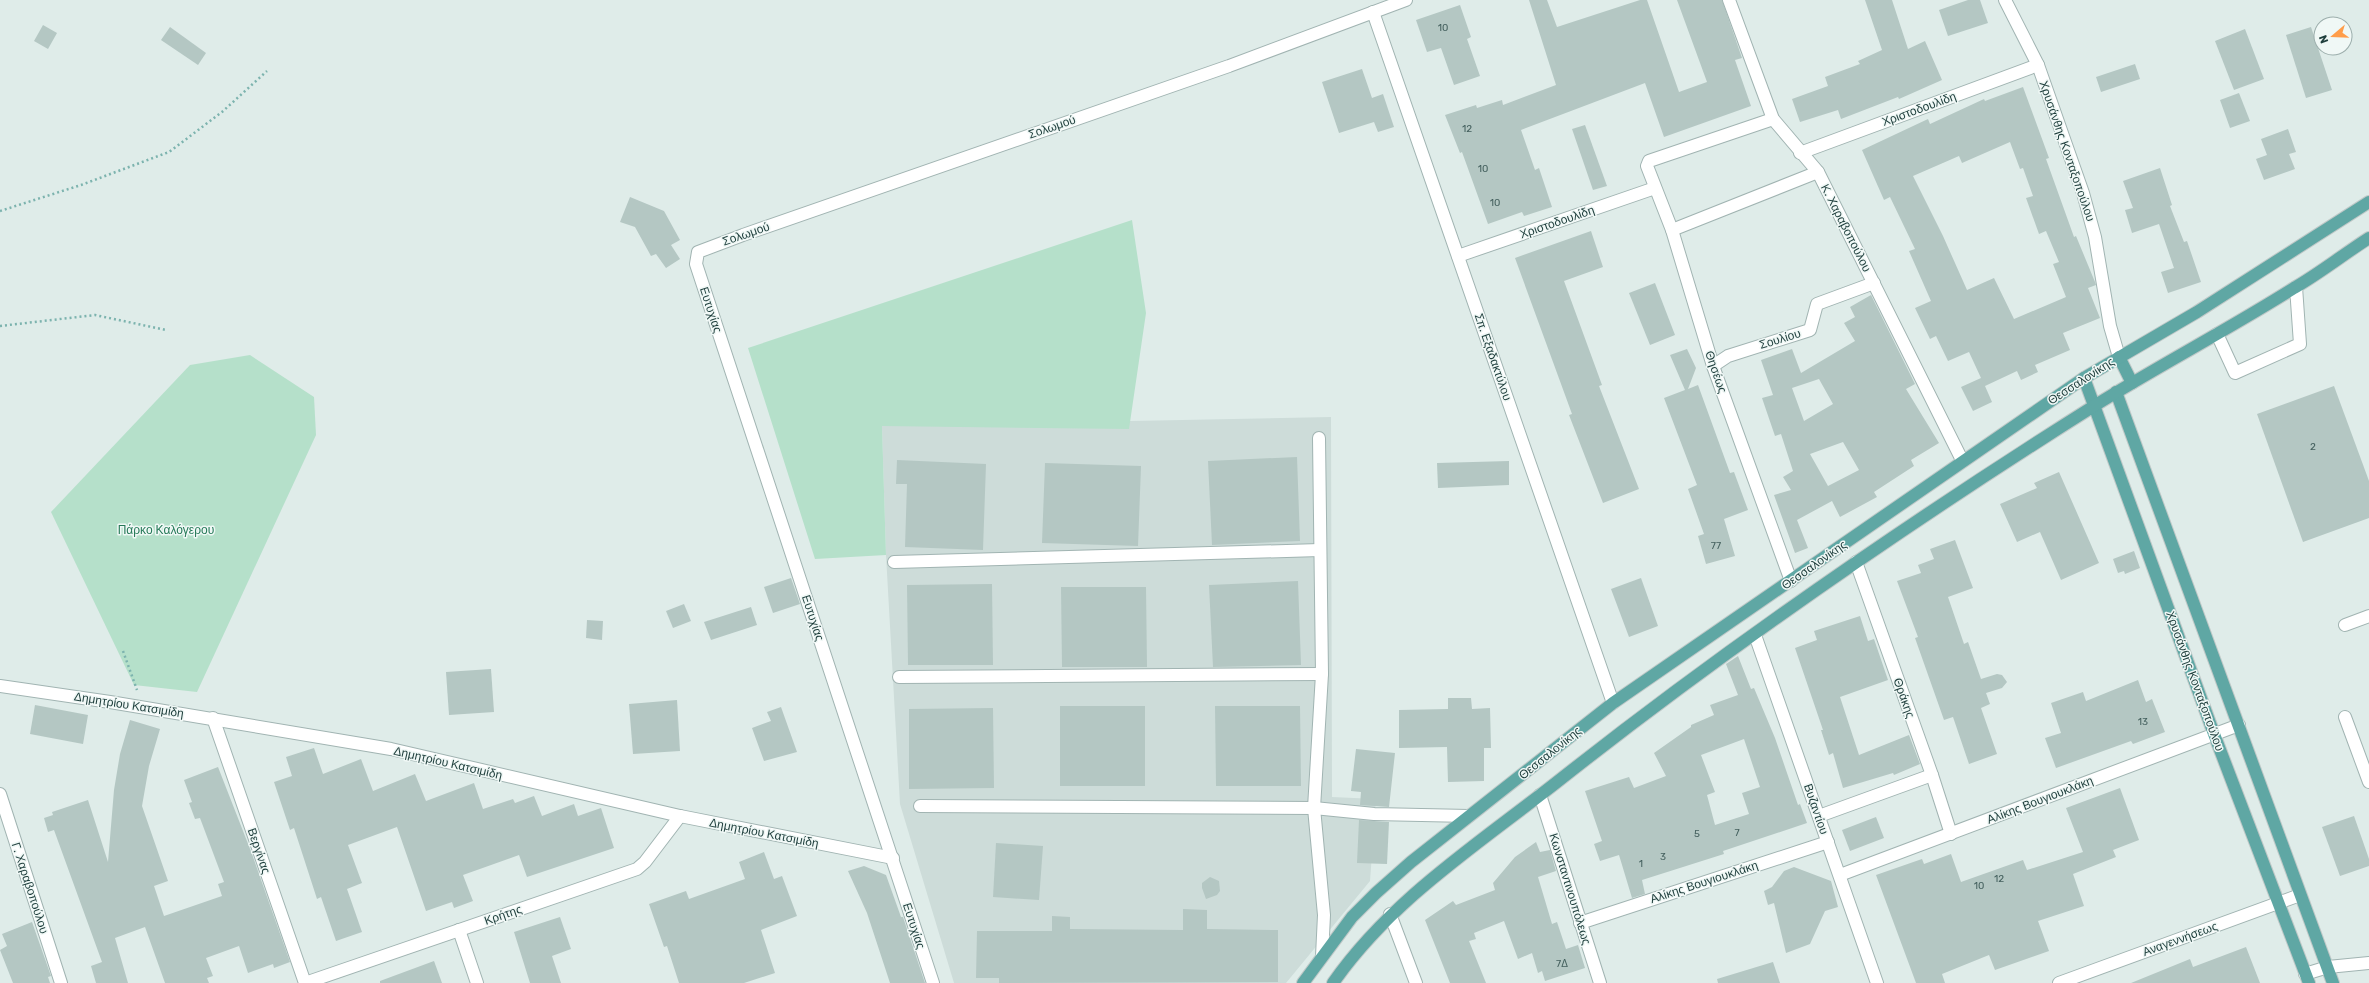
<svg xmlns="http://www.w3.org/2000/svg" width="2369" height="983" viewBox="0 0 2369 983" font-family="Rubik,sans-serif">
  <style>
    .built { fill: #cddcd9 }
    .green { fill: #b5e0ca }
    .building { fill: #b4c7c3; fill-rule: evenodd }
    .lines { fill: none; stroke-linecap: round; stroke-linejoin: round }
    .minor-casing { stroke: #a1b4b2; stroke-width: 14 }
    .major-casing { stroke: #c0c9c8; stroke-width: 14 }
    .path { stroke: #7cb3ae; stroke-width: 2.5; stroke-dasharray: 2 3; stroke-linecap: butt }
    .minor { stroke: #fff; stroke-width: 12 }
    .major { stroke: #5fa7a4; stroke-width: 12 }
    .labels { text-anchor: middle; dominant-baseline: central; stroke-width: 3; stroke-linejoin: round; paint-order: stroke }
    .number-label { font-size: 10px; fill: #44605e }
    .street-label { font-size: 12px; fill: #1e3e3c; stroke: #f0f8f6 }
    .park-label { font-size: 12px; fill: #247957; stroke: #f0f8f6 }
  </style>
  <rect width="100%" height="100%" fill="#dfece9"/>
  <polygon class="built" points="1331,417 1332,797 1376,799 1370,881 1286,983 954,983 900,804 886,555 882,426"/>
  <g class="green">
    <polygon points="1132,220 1146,313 1129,429 882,426 886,555 815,559 748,348"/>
    <polygon points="250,355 314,397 316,435 197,692 134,685 51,512 190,365"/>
  </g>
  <g class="building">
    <polygon points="1529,0 1547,0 1557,27 1640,0 1647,0 1679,92 1707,82 1677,0 1722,0 1742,58 1735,60 1751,106 1664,137 1645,83 1521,130 1535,170 1539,168 1552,207 1524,216 1522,212 1488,224 1462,152 1460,153 1445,115 1476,105 1477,108 1502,100 1503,105 1556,85"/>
    <polygon points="1865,0 1892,0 1908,49 1925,41 1942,80 1899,99 1898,97 1841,119 1838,110 1800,122 1792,99 1828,86 1825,77 1860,64 1858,61 1882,50"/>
    <polygon points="1968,0 1980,0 1988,23 1948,36 1939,10"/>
    <polygon points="1460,5 1471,37 1467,39 1480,76 1454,85 1441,48 1427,52 1416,20"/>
    <polygon points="43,25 57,33 48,49 34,41"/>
    <polygon points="170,27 206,53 198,65 161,40"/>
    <polygon points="2311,27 2332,90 2306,98 2286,35"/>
    <polygon points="2245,29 2264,79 2234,90 2215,41"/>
    <polygon points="2135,64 2140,79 2101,92 2096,77"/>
    <polygon points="1362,69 1372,98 1383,94 1394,127 1378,132 1374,122 1339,133 1322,82"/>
    <path d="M 2023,87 L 2049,158 L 2046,159 L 2074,237 L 2076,236 L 2095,282 L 2096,285 L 2088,288 L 2100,318 L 2063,333 L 2070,350 L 2035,365 L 2038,372 L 2021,380 L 2017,371 L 1985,386 L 1992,402 L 1973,411 L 1961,387 L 1981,378 L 1969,352 L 1948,361 L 1936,336 L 1930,339 L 1915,308 L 1931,301 L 1909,251 L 1915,249 L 1890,197 L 1884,200 L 1862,150 L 1928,119 L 1930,124 L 1984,99 L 1985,101 ZM 2010,142 L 2020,169 L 2023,168 L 2033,196 L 2026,198 L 2039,234 L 2046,231 L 2059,262 L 2053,264 L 2066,297 L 2014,319 L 1994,278 L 1967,290 L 1943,236 L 1913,176 L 1959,156 L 1962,163 Z"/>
    <polygon points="2239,93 2250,121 2230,128 2220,100"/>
    <polygon points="1585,125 1607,186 1593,190 1572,129"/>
    <polygon points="2288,129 2296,152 2289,154 2295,169 2264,180 2256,159 2267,155 2261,139"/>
    <polygon points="2160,168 2172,205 2170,206 2184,242 2187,241 2201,282 2168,293 2161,272 2174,268 2159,224 2132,233 2125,210 2133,208 2123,181"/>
    <polygon points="630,197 664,211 680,240 671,245 680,259 666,268 656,254 651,256 635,227 620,222"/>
    <polygon points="1591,231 1603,267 1564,281 1602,385 1599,386 1639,489 1603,503 1569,415 1572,414 1515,258"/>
    <polygon points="1655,283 1675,335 1650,345 1629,293"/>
    <path d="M 1871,295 L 1915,384 L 1906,389 L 1939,443 L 1911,460 L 1914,466 L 1874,492 L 1877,497 L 1840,517 L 1832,501 L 1797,520 L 1808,548 L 1795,553 L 1774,495 L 1791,490 L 1783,477 L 1793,471 L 1781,434 L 1775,436 L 1762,398 L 1773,395 L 1761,360 L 1792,349 L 1801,373 L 1855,341 L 1844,323 L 1855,317 L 1850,307 ZM 1819,379 L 1833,404 L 1804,421 L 1792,388 ZM 1843,442 L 1859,470 L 1828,486 L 1810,454 Z"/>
    <polygon points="1687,349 1696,368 1688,389 1698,385 1730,473 1734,472 1748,510 1724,519 1735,556 1706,564 1698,536 1704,534 1688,489 1697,485 1664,398 1685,390 1670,355"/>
    <polygon points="2334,386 2369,481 2369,518 2303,542 2257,414"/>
    <polygon points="1297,457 1300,541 1212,545 1208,461"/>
    <polygon points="897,460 986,464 983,550 905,547 907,484 896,484"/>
    <polygon points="1509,461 1509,485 1438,488 1437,463"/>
    <polygon points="1045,463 1141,466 1138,546 1042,543"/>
    <polygon points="2059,472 2099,563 2061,580 2040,532 2017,542 2000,504 2037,488 2034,483"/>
    <polygon points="1955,540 1973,588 1948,597 1964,644 1968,642 1981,679 1997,674 2002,675 2007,682 2002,688 1986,693 1990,704 1981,708 1997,754 1969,764 1953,717 1944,720 1915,638 1918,637 1897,581 1921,573 1918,565 1934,559 1930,549"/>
    <polygon points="2134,551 2140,568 2125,574 2124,571 2118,573 2113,559"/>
    <polygon points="791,578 800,604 773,613 764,587"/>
    <polygon points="1641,578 1658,626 1629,637 1611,589"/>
    <polygon points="1298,581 1301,665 1213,667 1209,585"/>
    <polygon points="992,584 993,665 908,665 907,585"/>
    <polygon points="1061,587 1146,587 1147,667 1062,667"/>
    <polygon points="684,604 691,621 673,628 666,611"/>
    <polygon points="751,607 757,625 711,640 704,622"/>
    <polygon points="1860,616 1868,641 1874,639 1888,680 1840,697 1859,755 1909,735 1920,764 1894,775 1893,773 1843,788 1833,753 1829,755 1821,730 1823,730 1795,648 1817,640 1814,631"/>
    <polygon points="587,620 603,621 602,640 586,638"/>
    <path d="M 1738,656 L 1751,689 L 1754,688 L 1775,738 L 1798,805 L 1800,804 L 1807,823 L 1723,851 L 1724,854 L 1642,880 L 1645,894 L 1632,898 L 1619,855 L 1600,861 L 1594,844 L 1602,841 L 1585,791 L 1629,777 L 1634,788 L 1666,776 L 1654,753 L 1691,727 L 1691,725 L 1714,715 L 1710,705 L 1738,695 L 1726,664 ZM 1744,739 L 1760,787 L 1742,793 L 1749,814 L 1715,825 L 1707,795 L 1715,792 L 1701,755 Z"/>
    <polygon points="491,669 494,712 449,715 446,672"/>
    <polygon points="2138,680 2146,702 2152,699 2165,732 2133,744 2131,741 2056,768 2045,738 2061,733 2051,703 2083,692 2086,701"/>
    <polygon points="1448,698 1471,698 1472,709 1490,708 1491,748 1484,748 1484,781 1448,782 1447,747 1399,748 1399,710 1448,709"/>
    <polygon points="677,700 680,751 633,754 629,704"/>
    <polygon points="35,705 88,715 83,744 30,734"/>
    <rect x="1060" y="706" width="85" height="80"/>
    <polygon points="1215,706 1300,706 1301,786 1216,786"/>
    <polygon points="781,707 797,752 764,761 752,728 771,721 767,712"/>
    <polygon points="993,708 994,788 909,789 909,709"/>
    <polygon points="130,720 160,729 149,766 142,806 168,881 154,886 164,916 222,896 218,884 224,882 200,818 195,819 189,803 192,802 184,780 218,767 252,854 290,962 274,968 273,964 248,973 239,946 206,958 213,976 207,978 209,983 165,983 145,927 115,938 128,983 96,983 91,966 102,962 54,830 48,832 44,818 53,815 52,812 88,800 108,862 114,790 120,754"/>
    <polygon points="314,748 323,774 361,759 373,791 415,774 426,801 474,783 483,809 513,799 515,803 534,796 542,816 574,804 578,816 601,808 614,848 527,877 519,855 463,875 473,901 454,908 452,902 426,911 397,827 348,845 362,883 347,889 362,932 336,941 321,897 317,899 294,828 290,830 274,782 292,776 286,757"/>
    <polygon points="1356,749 1395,753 1389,807 1360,805 1361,792 1351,791"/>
    <polygon points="2120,788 2139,840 2113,850 2116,857 2073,874 2084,906 2038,921 2049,951 1995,970 1989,955 1942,974 1945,983 1916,983 1876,875 1922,859 1924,864 1951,854 1961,882 2023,860 2027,870 2083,852 2066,808"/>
    <polygon points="2354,816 2369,859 2369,866 2340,876 2322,827"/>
    <polygon points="1876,817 1884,838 1850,851 1842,830"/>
    <polygon points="1359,820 1389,822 1387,864 1357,863"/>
    <polygon points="1536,842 1540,852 1550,850 1556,871 1538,877 1552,924 1557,922 1566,949 1578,945 1585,968 1545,981 1542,971 1538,973 1532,953 1518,959 1504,921 1474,933 1476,939 1469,941 1486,983 1450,983 1425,920 1453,901 1456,905 1495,890 1493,883 1515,857"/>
    <polygon points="996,843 1043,846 1039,900 993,897"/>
    <polygon points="764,852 774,879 782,876 797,916 761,930 775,973 744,983 679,983 667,946 664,947 649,904 686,891 689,899 745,879 739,862"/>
    <polygon points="864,866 886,875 901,917 903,917 925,983 890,983 867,913 848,871"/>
    <polygon points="1794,867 1831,881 1838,907 1825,911 1810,944 1786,953 1774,903 1768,905 1764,891 1772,887 1784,871"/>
    <polygon points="1210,877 1219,881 1220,891 1217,895 1206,899 1202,888 1202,883"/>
    <polygon points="1183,909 1207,910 1207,929 1278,930 1278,982 999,983 999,978 976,978 977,931 1052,931 1052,916 1070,917 1070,929 1183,930"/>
    <polygon points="560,917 571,949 552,956 561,983 530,983 514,932"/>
    <polygon points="32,922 51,976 48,977 50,983 13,983 0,950 7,946 2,934"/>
    <polygon points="2246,947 2260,983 2131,983 2190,959 2193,967"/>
    <polygon points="434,961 442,983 380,983 380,981"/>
    <polygon points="1773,962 1780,983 1718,983 1717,979"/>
  </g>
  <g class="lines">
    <defs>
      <g id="minor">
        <polyline points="1729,0 1773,119 1818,172 1962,460"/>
        <polyline points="2005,0 2038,65 2083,193 2095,237 2110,326 2119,357"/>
        <polyline points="1373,12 1613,703"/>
        <polyline points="1773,119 1649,161 1647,166 1672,230 1713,366 1791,581"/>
        <polyline points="1800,153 2038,65"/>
        <polyline points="1672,230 1818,172"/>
        <polyline points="1458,256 1655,188"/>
        <polyline points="2217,334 2235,373 2300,344 2296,287"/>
        <polyline points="1713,366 1728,356 1810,330 1817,304 1874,283"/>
        <polyline points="1319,438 1322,674 1314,808 1324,915 1322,956"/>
        <polyline points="894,562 1320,550"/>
        <polyline points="1856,562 1932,775 1951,834"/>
        <polyline points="2345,625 2369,616"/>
        <polyline points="1755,635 1877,983"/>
        <polyline points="899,677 1322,674"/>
        <polyline points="0,686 110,702 391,749 680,816 893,858"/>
        <polyline points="2345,717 2369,782"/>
        <polyline points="213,718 305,983"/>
        <polyline points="0,794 61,983"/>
        <polyline points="1540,795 1600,983"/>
        <polyline points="920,806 1314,808 1374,814 1469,816"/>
        <polyline points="1819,816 1932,775"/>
        <polyline points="1840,875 2239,725"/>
        <polyline points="1390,914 1416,983"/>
        <polyline points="1580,923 1828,842"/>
        <polyline points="459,930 477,983"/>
        <polyline points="2305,974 2328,967 2369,963"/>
        <polyline points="305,983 637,869 645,862 680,816"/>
        <polyline points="933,983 696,264 698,252 743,235 1229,66 1406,0"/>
        <polyline points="2059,983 2300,895"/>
      </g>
      <g id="major">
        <polyline points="2119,357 2132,383"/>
        <polyline points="2084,378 2214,734 2309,983"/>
        <polyline points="2116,392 2333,983"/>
        <polyline points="1303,983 1352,917 1376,893 1411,862 1613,703 2084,378 2197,312 2369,202"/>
        <path d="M 1333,983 C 1392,899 1477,845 1557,782 C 1728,647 1910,522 2094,406 C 2160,365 2229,329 2294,288 C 2320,273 2344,254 2369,238"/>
      </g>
    </defs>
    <use href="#minor" class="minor-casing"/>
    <use href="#major" class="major-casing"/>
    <g class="path">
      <polyline points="0,211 81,185 169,152 222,112 267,71"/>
      <polyline points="0,326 95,315 166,330"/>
      <polyline points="123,651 137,690"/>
    </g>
    <use href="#minor" class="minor"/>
    <use href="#major" class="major"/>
  </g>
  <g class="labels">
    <g class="number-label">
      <text x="1443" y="28">10</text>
      <text x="1467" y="129">12</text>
      <text x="1483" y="169">10</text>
      <text x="1495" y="203">10</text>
      <text x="2313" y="447">2</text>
      <text x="1716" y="546">77</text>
      <text x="2143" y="722">13</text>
      <text x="1737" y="833">7</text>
      <text x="1697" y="834">5</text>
      <text x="1663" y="857">3</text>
      <text x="1641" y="864">1</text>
      <text x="1999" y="879">12</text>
      <text x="1979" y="886">10</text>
      <text x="1562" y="964">7Δ</text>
    </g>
    <g class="street-label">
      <text transform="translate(1919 109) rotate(-20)">Χριστοδουλίδη</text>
      <text transform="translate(1052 127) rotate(-19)">Σολωμού</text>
      <text transform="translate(2067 151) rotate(71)">Χρυσάνθης Κονταξοπούλου</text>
      <text transform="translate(1557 222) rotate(-19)">Χριστοδουλίδη</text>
      <text transform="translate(1846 228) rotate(63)">Κ. Χαραβοπούλου</text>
      <text transform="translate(746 234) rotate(-19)">Σολωμού</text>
      <text transform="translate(711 310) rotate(72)">Ευτυχίας</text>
      <text transform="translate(1780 339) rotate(-17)">Σουλίου</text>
      <text transform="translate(1493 357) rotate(71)">Σπ. Εξαδακτύλου</text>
      <text transform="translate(1716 372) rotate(71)">Θησέως</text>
      <text transform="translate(2081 381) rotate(-33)">Θεσσαλονίκης</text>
      <text transform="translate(1814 565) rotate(-35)">Θεσσαλονίκης</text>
      <text transform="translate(813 618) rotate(72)">Ευτυχίας</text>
      <text transform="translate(2195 681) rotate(70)">Χρυσάνθης Κονταξοπούλου</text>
      <text transform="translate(1904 698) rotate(70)">Θράκης</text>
      <text transform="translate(129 705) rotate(9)">Δημητρίου Κατσιμίδη</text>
      <text transform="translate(1550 753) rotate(-39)">Θεσσαλονίκης</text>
      <text transform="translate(448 763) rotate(13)">Δημητρίου Κατσιμίδη</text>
      <text transform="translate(2040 800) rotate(-21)">Αλίκης Βουγιουκλάκη</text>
      <text transform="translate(1816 809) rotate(71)">Βυζαντίου</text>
      <text transform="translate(764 833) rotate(11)">Δημητρίου Κατσιμίδη</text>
      <text transform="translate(259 851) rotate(71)">Βεργίνας</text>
      <text transform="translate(1704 882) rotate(-18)">Αλίκης Βουγιουκλάκη</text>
      <text transform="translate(30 888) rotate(72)">Γ. Χαραβοπούλου</text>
      <text transform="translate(1570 889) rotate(73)">Κωνσταντινουπόλεως</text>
      <text transform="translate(503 915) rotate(-19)">Κρήτης</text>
      <text transform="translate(914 926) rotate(72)">Ευτυχίας</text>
      <text transform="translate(2180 939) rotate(-20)">Αναγεννήσεως</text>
    </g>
    <g class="park-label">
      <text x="166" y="530">Πάρκο Καλόγερου</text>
    </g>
  </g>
  <g transform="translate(2333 36) rotate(251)"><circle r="19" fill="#f0f8f6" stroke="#9caeac"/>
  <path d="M0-3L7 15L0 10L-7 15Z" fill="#ff9d4a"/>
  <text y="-6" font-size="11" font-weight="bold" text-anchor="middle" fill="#1e3e3c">N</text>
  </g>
</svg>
